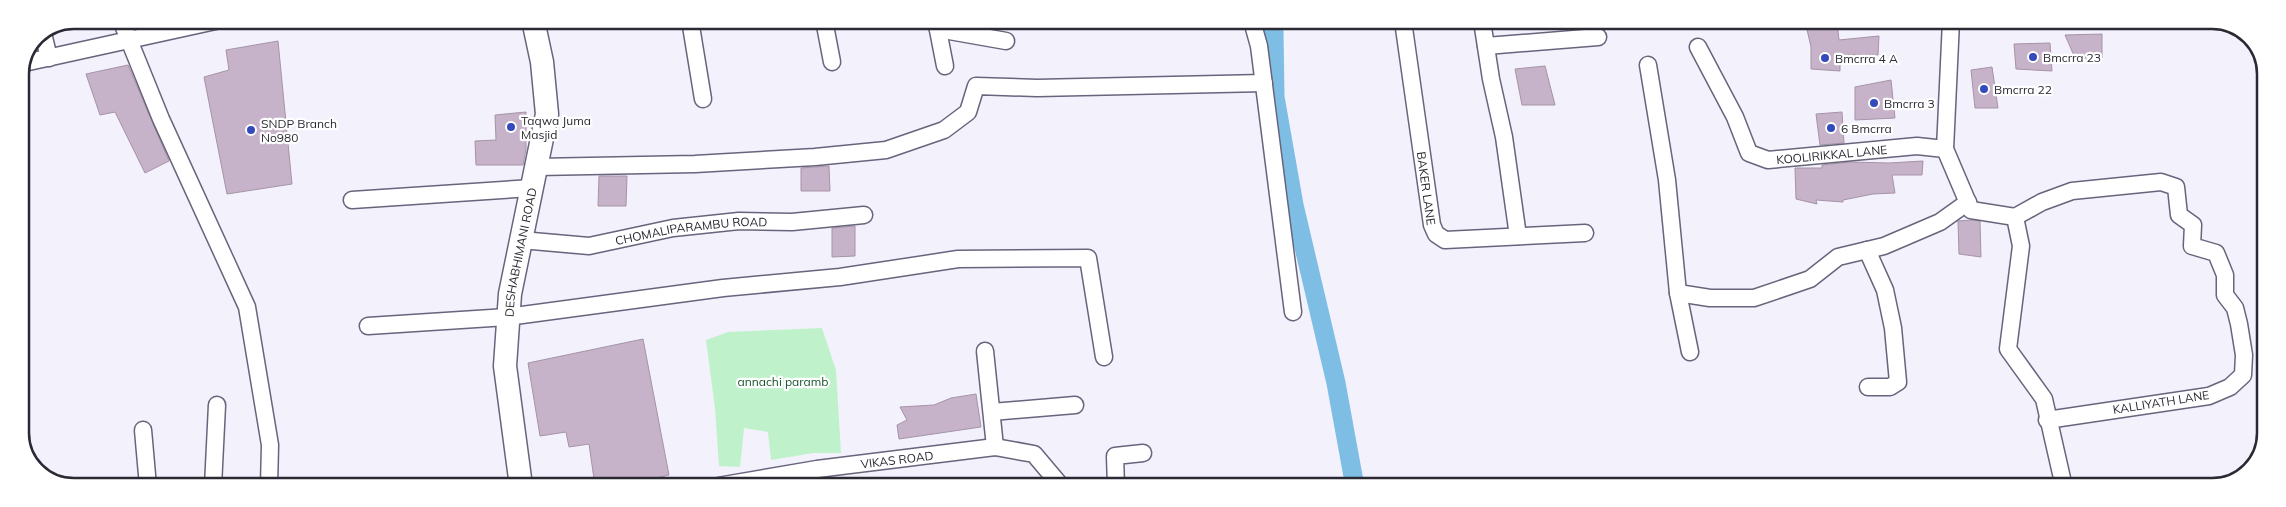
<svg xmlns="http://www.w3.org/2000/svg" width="2286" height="507" viewBox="0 0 2286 507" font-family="Mulish,sans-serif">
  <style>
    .green { fill: #bff2ca }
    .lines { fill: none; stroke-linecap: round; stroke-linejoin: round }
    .canal { stroke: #7ebee4; stroke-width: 19 }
    .building { fill: #c7b3c9; stroke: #a693a7 }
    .street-casing { stroke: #67647c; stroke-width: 19 }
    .secondary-casing { stroke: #67647c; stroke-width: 25 }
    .street { stroke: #fff; stroke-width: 16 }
    .secondary { stroke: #fff; stroke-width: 22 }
    .poi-dot { fill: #344abc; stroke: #fff; stroke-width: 2 }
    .labels { text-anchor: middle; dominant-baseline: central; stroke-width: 4.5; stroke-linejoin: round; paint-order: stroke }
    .poi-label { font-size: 12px; fill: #2b2a34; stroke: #fff; text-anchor: start }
    .street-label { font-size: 12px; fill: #2b2a34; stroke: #fff }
    .park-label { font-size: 12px; fill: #16542c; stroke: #fff }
    .rim { fill: none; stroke: #2b2a34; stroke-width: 2.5 }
  </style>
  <rect width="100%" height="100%" fill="#f2f1fc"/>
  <polygon class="green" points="822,328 836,370 841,453 813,453 771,460 768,432 744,428 740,467 719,466 715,408 706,340 728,332"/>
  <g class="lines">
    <polyline class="canal" points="1270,21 1274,32 1275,97 1294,205 1336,383 1355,487"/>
  </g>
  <g class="building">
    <polygon points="1805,21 1837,21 1839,40 1879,36 1878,55 1840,55 1840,71 1811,69 1811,47"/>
    <polygon points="2102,34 2102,58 2075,58 2065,35"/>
    <polygon points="278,41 292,184 227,194 204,77 229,70 226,50"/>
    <polygon points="2050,43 2052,71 2016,69 2014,44"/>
    <polygon points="128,65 169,161 145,173 115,112 100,115 86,74"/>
    <polygon points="1545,66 1555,105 1522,105 1515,69"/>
    <polygon points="1992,67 1998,108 1975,108 1971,70"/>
    <polygon points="1891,80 1895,118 1855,120 1855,87"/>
    <polygon points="526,112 526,149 523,165 476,165 475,141 496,140 495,115"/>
    <polygon points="1842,112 1844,143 1820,145 1816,114"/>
    <polygon points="1923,161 1922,175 1892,175 1895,193 1873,194 1843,200 1843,202 1816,200 1817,204 1796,199 1795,168 1822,168 1822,165 1850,162 1889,163"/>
    <polygon points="829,166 830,191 801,191 801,168"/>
    <polygon points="599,176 627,176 626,206 598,206"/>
    <polygon points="1972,220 1980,221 1981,257 1959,254 1958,221"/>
    <polygon points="855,226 855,256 832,257 832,228"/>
    <polygon points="643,339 669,475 623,486 595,486 589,444 569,447 566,432 540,436 528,363"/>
    <polygon points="976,394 981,427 899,439 897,425 907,420 900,407 934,405 951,398"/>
  </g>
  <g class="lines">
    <defs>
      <g id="street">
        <polyline points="121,20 161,119 247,307 270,445 269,486"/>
        <polyline points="690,20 703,99"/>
        <polyline points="824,20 832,62"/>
        <polyline points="936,20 945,66"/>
        <polyline points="1252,21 1259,46 1293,312"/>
        <path id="s1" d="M 1403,21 L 1432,225 L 1436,234 L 1445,240 L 1585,233"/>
        <polyline points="1482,21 1491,79 1504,137 1518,236"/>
        <polyline points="1951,21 1945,149 1971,210 2015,217 2021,246 2008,349 2044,399 2064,487"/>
        <polyline points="938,29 1006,41"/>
        <polyline points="43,33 49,58"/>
        <polyline points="1486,46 1598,37"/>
        <path id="s2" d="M 1698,47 L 1735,117 L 1749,153 L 1768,160 L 1917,146 L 1945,149"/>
        <polyline points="24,63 220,20"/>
        <polyline points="1648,65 1667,180 1678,293 1690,352"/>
        <polyline points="537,167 695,164 815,157 886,150 944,130 968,112 976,86 1037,88 1264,83"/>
        <polyline points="352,200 532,188"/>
        <polyline points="2015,217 2042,202 2072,191 2161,182 2176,187 2179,215 2193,225 2192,246 2216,253 2225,275 2225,295 2235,308 2239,324 2244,355 2243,375 2230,387 2209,396 2047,420"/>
        <path id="s3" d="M 521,240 L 589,246 L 673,228 L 739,221 L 792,222 L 864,215"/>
        <polyline points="1867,250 1885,290 1893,328 1898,382 1890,387 1868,387"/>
        <polyline points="1678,293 1710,298 1754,298 1810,279 1838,257 1884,246 1940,222 1968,202"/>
        <polyline points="368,326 507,317 723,288 840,277 958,259 1088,258 1104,357"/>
        <polyline points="985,351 995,447"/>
        <polyline points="992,412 1075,405"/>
        <polyline points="143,430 148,486"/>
        <polyline points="213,486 217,405"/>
        <path id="s4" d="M 718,486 L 817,469 L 995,447 L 1034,454 L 1061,486"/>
        <polyline points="1116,486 1115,456 1143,453"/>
      </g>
      <g id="secondary">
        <path id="s5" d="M 521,486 L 505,366 L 510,294 L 547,114 L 542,62 L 533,20"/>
      </g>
    </defs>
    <use href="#street" class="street-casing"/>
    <use href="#secondary" class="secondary-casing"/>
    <use href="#street" class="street"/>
    <use href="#secondary" class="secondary"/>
  </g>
  <g class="poi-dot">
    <circle cx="2033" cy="57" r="5"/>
    <circle cx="1825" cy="58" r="5"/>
    <circle cx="1984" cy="89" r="5"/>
    <circle cx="1874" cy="103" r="5"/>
    <circle cx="511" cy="127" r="5"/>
    <circle cx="1831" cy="128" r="5"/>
    <circle cx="251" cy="130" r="5"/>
  </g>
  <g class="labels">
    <g class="poi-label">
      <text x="2043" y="57">Bmcrra 23</text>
      <text x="1835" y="58">Bmcrra 4 A</text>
      <text x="1994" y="89">Bmcrra 22</text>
      <text x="1884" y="103">Bmcrra 3</text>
      <text x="521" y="120">Taqwa Juma<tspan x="521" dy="14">Masjid</tspan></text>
      <text x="261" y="123">SNDP Branch<tspan x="261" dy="14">No980</tspan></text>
      <text x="1841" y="128">6 Bmcrra</text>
    </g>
    <g class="street-label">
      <text stroke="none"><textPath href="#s2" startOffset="202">KOOLIRIKKAL LANE</textPath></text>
      <text stroke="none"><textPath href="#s1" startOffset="169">BAKER LANE</textPath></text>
      <text stroke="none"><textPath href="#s3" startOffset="172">CHOMALIPARAMBU ROAD</textPath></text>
      <text stroke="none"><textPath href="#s5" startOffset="236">DESHABHIMANI ROAD</textPath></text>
      <text transform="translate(2161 402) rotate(-9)">KALLIYATH LANE</text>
      <text stroke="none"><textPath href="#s4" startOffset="181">VIKAS ROAD</textPath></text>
    </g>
    <g class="park-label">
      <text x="783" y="381">annachi paramb</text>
    </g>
  </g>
  <path d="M0 0H2286V507H0ZM74 29H2212A45 45 0 0 1 2257 74V433A45 45 0 0 1 2212 478H74A45 45 0 0 1 29 433V74A45 45 0 0 1 74 29Z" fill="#fff" fill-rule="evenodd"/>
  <path class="rim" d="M74 29H2212A45 45 0 0 1 2257 74V433A45 45 0 0 1 2212 478H74A45 45 0 0 1 29 433V74A45 45 0 0 1 74 29Z"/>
</svg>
